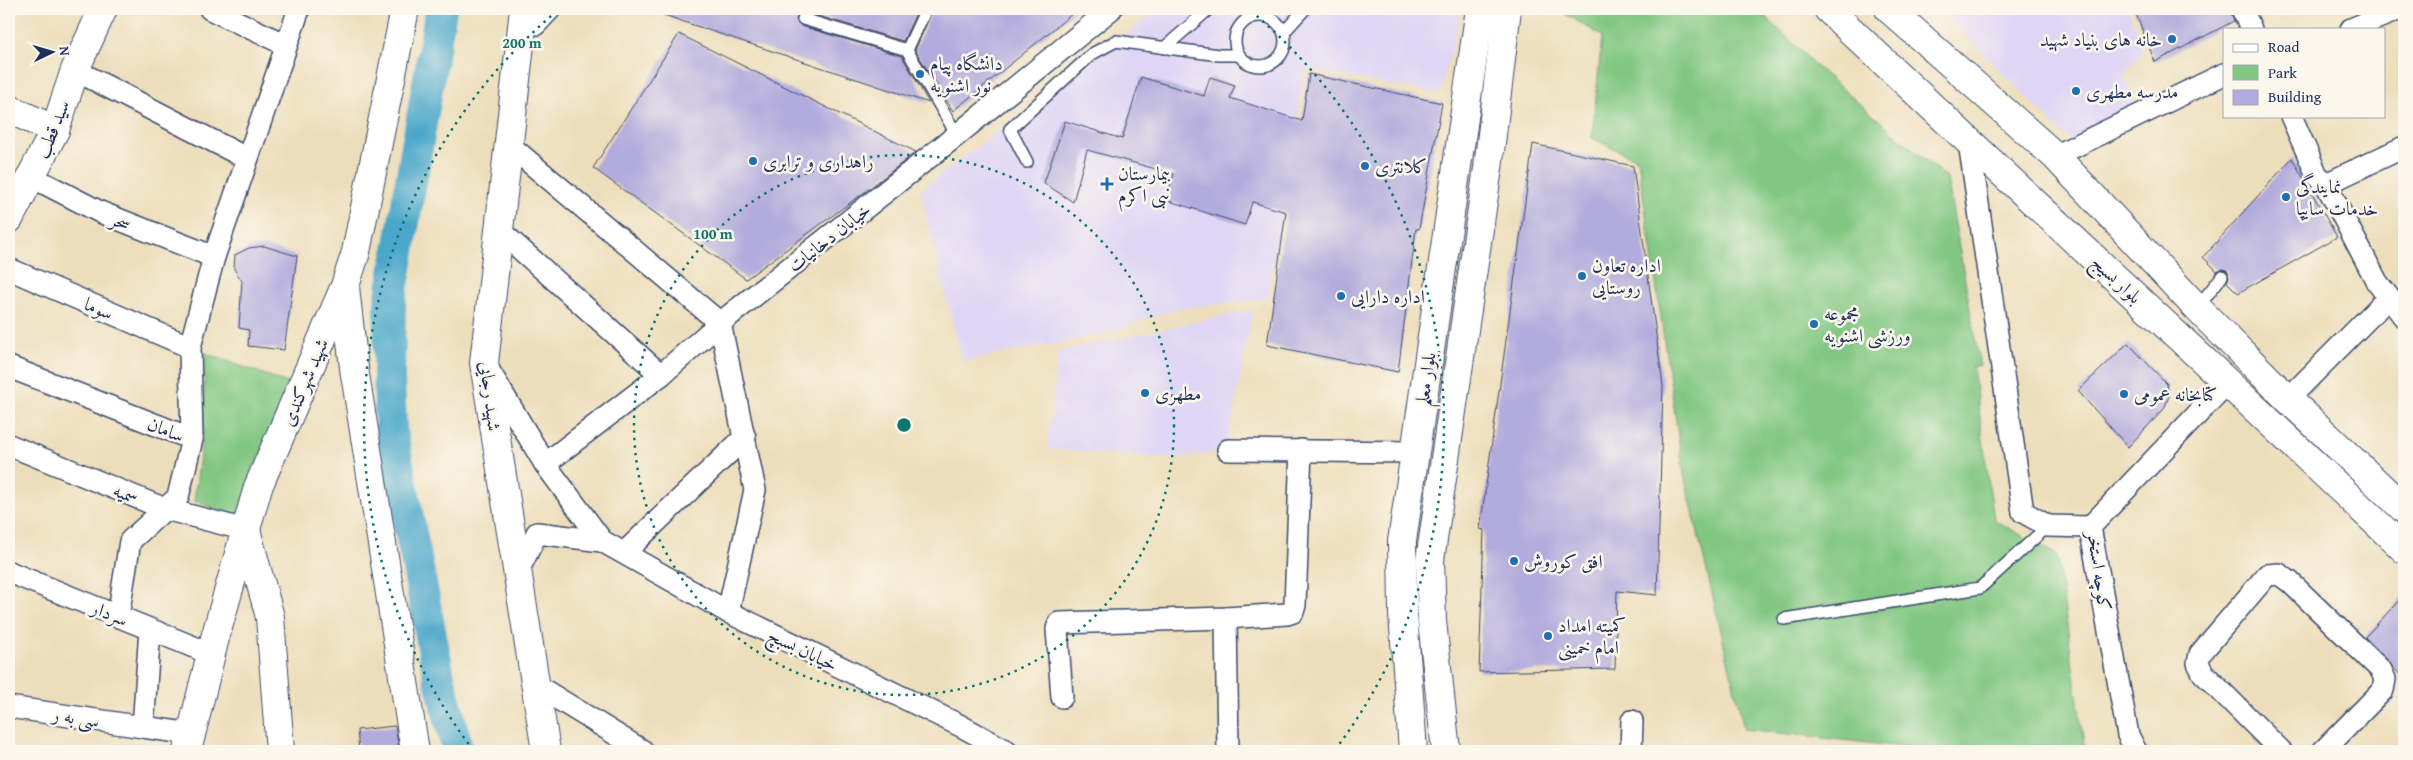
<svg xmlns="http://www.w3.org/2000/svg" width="2413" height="760" viewBox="0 0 2413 760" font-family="'Gentium Book Plus',Amiri,serif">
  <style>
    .built { fill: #dfd5f5 }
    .green { fill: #81c782; stroke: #4e7b70 }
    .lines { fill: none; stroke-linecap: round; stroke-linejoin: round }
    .river { stroke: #4ca7ca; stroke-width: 32 }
    .building { fill: #b2abdd }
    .lane-casing { stroke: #3a496c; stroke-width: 14 }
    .street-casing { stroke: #3a496c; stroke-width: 24 }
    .secondary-casing { stroke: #3a496c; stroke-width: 30 }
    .primary-casing { stroke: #3a496c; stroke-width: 30 }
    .lane { stroke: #fff; stroke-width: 11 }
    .street { stroke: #fff; stroke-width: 21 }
    .secondary { stroke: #fff; stroke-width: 28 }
    .primary { stroke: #fff; stroke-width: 28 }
    .ring { fill: none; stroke: #0f766e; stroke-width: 2.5; stroke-dasharray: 2.5 5 }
    .poi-dot { fill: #1f6fb2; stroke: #fbf7ec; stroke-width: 2 }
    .labels { text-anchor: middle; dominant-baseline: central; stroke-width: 5; stroke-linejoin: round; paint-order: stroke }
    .poi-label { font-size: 19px; fill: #1b2f5e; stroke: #fbf7ec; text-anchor: start }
    .street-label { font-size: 19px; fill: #1b2f5e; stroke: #fbf7ec }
    .centre { fill: #0f766e; stroke: #fbf7ec; stroke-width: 2.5 }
    .ring-label { font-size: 15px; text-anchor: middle; font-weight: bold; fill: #0f766e; stroke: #fbf7ec; stroke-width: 5; stroke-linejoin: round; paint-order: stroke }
  </style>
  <rect width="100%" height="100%" fill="#fbf7ec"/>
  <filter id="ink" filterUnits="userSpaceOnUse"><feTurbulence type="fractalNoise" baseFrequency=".02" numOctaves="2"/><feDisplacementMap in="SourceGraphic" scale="10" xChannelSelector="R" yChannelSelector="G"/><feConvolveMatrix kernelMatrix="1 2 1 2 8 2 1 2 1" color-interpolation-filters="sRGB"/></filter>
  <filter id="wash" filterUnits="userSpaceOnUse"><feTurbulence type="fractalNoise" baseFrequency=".0096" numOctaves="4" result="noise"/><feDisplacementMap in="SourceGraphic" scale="20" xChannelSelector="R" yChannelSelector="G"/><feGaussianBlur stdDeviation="1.12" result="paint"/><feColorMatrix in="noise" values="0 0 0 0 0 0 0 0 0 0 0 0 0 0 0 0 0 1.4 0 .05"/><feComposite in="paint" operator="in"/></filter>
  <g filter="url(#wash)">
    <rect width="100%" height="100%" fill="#eddebb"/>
    <g class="built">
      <polygon points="1159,9 1462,9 1440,94 1305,69 1289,179 1267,299 1183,308 1141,320 1111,333 962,361 920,190"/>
      <polygon points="1940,9 2129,9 2143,52 2123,75 2138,108 2071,142"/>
      <polygon points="1253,310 1229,435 1228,450 1175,459 1047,449 1058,352"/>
    </g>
    <g class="green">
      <polygon points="1557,9 1758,9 1819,69 1947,178 1980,366 1973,367 1994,520 2057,555 2085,751 1939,751 1744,729 1683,470 1638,160 1592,138 1602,36"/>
      <polygon points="205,353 288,383 237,517 194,501 203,432"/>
    </g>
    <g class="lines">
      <polyline class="river" points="441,9 390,302 389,379 391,429 439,677 458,751"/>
    </g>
    <g id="blocks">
      <g class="building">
        <polygon points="657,9 918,9 903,41 805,12 798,13 796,20 801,26 902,56 929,103 687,23 656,12"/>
        <polygon points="933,9 1078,9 953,111 915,50"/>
        <polygon points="2134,9 2230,9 2234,21 2155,62"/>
        <polygon points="679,34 916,152 866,191 746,279 593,168"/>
        <polygon points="1309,74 1442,103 1419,229 1416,229 1398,372 1267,345 1286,212 1252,202 1245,225 1166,200 1174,174 1087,150 1073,202 1044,183 1065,121 1122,139 1141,77 1204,96 1210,77 1235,85 1230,98 1302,121"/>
        <polygon points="1533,144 1633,166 1663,386 1657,595 1617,591 1615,669 1479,672 1484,530 1480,529"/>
        <polygon points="2292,158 2337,237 2238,293 2227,282 2229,277 2227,270 2223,269 2217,271 2203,257"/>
        <polygon points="264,246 297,256 284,350 248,346 249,330 239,328 242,281 234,269 235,255 249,248"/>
        <polygon points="2128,343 2167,384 2169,396 2164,409 2128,447 2078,391"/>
        <polygon points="2404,595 2404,679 2365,637"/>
        <polygon points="395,726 399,750 359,751 357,730"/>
      </g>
    </g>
  </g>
  <g filter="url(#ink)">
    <use href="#blocks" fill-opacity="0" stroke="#3a496c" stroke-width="1"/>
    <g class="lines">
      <defs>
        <g id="lane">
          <polyline points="926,9 907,50 957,135"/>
          <circle cx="1260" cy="41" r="25"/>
          <polyline points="803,19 907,50"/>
          <polyline points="1284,32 1305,9"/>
          <polyline points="1164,48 1209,9"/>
          <polyline points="1027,162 1010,129 1092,54 1116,41 1219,55 1239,55"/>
          <polyline points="2197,308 2222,276"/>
          <polyline points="1784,619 1980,588 2048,526"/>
        </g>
        <g id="street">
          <polyline points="210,9 286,45"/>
          <polyline points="2242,9 2251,29"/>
          <polyline points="522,20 536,24 550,9"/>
          <polyline points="2351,29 2400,9"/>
          <polyline points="75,70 246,158"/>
          <polyline points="2291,116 2317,175 2326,184 2377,282 2404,317"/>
          <polyline points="1969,142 2023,512 2048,526 2090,527"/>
          <polyline points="508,144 720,323 755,490 728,612"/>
          <polyline points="2055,156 2224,74"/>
          <polyline points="32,177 100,212 214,257"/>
          <polyline points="2326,184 2404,147"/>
          <polyline points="499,230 661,375"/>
          <polyline points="9,269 190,347"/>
          <polyline points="9,367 192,439 178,497 130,541 118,617"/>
          <polyline points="488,369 545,464 602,541 537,533 518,571"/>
          <polyline points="2288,399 2388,298"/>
          <polyline points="192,439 190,347 214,257 299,9"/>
          <polyline points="9,445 165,509 246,530"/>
          <polyline points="1228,450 1414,452"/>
          <polyline points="545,464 661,375 720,323 957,135 1111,9"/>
          <polyline points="602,541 728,612 961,726 1007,751"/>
          <polyline points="625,552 745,437"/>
          <polyline points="9,572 211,654"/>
          <polyline points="1226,618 1228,751"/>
          <polyline points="534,684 643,751"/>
          <polyline points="1062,697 1057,629 1059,623 1226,618 1287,614 1293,612 1295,605 1301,450"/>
          <polyline points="9,707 143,727 150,630"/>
          <polyline points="143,727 192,734"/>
          <polyline points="1631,751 1632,721"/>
          <polyline points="2136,751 2128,735 2090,527 2228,382"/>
          <polyline points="2281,751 2203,673 2198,663 2200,654 2267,575 2279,574 2290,582 2381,670 2385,679 2383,690 2323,751"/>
        </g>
        <g id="secondary">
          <polyline points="524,9 484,363 546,751"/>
          <polyline points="9,109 55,130"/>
          <polyline points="9,219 55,130 75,70 103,9"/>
          <polyline points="345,287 354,368 415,751"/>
          <polyline points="246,530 270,617 280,751"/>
          <polyline points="187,751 215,638 258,487 345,286 356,252 405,9"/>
          <polyline points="1413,751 1403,614 1402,541 1480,9"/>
          <polyline points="1446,751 1432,621 1430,560 1488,168 1507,9"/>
        </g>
        <g id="primary">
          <path d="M 1828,9 C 2019,190 2214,368 2404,549"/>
          <polyline points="1889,9 2055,156 2197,308 2288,399 2404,509"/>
        </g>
      </defs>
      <use href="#lane" class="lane-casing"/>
      <use href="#street" class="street-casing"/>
      <use href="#secondary" class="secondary-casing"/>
      <use href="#primary" class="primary-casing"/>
      <use href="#lane" class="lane"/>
      <use href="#street" class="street"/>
      <use href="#secondary" class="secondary"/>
      <use href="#primary" class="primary"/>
    </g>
  </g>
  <g class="ring">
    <circle cx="904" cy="425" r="270"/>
    <path d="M473 750A540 540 0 0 1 557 11M1251 11A540 540 0 0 1 1335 750"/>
  </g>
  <g class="poi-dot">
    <circle cx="2172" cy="39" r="5"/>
    <circle cx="920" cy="74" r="5"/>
    <circle cx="2076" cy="91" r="5"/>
    <circle cx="753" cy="161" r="5"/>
    <circle cx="1365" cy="166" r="5"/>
    <path d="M1104.5 176.5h5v5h5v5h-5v5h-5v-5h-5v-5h5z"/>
    <circle cx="2286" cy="197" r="5"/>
    <circle cx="1582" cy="276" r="5"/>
    <circle cx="1341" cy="296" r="5"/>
    <circle cx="1814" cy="324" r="5"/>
    <circle cx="1145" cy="393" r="5"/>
    <circle cx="2124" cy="394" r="5"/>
    <circle cx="1514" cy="561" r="5"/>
    <circle cx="1548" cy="636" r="5"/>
  </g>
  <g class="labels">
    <g class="poi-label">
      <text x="2162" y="39" text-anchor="end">خانه های بنیاد شهید</text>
      <text x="930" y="63">دانشگاه پیام<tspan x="930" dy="22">نور اشنویه</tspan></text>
      <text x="2086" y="91">مدرسه مطهری</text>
      <text x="763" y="161">راهداری و ترابری</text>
      <text x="1375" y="166">کلانتری</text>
      <text x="1118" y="173">بیمارستان<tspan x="1118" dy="22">نبی اکرم</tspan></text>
      <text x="2296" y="186">نمایندگی<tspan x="2296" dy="22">خدمات سایپا</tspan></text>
      <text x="1592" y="265">اداره تعاون<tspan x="1592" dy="22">روستایی</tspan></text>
      <text x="1351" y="296">اداره دارایی</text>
      <text x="1824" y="313">مجموعه<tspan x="1824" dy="22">ورزشی اشنویه</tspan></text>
      <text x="1155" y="393">مطهری</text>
      <text x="2134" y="394">کتابخانه عمومی</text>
      <text x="1524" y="561">افق کوروش</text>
      <text x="1558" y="625">کمیته امداد<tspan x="1558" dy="22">امام خمینی</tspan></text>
    </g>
    <g class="street-label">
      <text transform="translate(52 129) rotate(-68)">سید قطب</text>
      <text transform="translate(121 221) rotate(21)">سحر</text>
      <text transform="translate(829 237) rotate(-38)">خیابان دخانیات</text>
      <text transform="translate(2117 279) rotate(43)">بلوار بسیج</text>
      <text transform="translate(99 308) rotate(23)">سوما</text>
      <text transform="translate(1425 379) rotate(-82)">بلوار معلم</text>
      <text transform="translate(304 382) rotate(-67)">شهید شهرکندی</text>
      <text transform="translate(491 396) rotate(83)">شهید رجایی</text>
      <text transform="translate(166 429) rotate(22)">سامان</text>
      <text transform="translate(126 493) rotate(22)">سمیه</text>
      <text transform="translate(2100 571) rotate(82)">کوچه استخر</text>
      <text transform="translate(110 613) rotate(22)">سردار</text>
      <text transform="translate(803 649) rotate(26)">خیابان بسبچ</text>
      <text transform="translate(76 717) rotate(9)">سی به ر</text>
    </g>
  </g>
  <circle cx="904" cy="425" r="8" class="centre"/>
  <g class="ring-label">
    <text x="522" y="48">200 m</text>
    <text x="713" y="239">100 m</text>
  </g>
  <rect width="2413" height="760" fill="none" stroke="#fbf7ec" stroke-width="30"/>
  <rect x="2223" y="28" width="162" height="90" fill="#fbf7ec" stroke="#a1a7b3"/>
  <rect x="2233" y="44" width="25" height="8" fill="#ffffff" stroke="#a1a7b3"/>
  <text x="2268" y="52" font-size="15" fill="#1b2f5e">Road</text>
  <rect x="2233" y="65" width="25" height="15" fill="#81c782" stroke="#a1a7b3"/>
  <text x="2268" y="78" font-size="15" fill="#1b2f5e">Park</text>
  <rect x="2233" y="90" width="25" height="15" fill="#b2abdd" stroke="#a1a7b3"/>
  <text x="2268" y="102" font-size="15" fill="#1b2f5e">Building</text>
  <g transform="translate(52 52) rotate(85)" stroke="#fbf7ec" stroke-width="4" paint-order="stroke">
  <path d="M0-4L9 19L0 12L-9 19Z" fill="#1b2f5e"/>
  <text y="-8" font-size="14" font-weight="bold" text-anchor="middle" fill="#1b2f5e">N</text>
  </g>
</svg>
